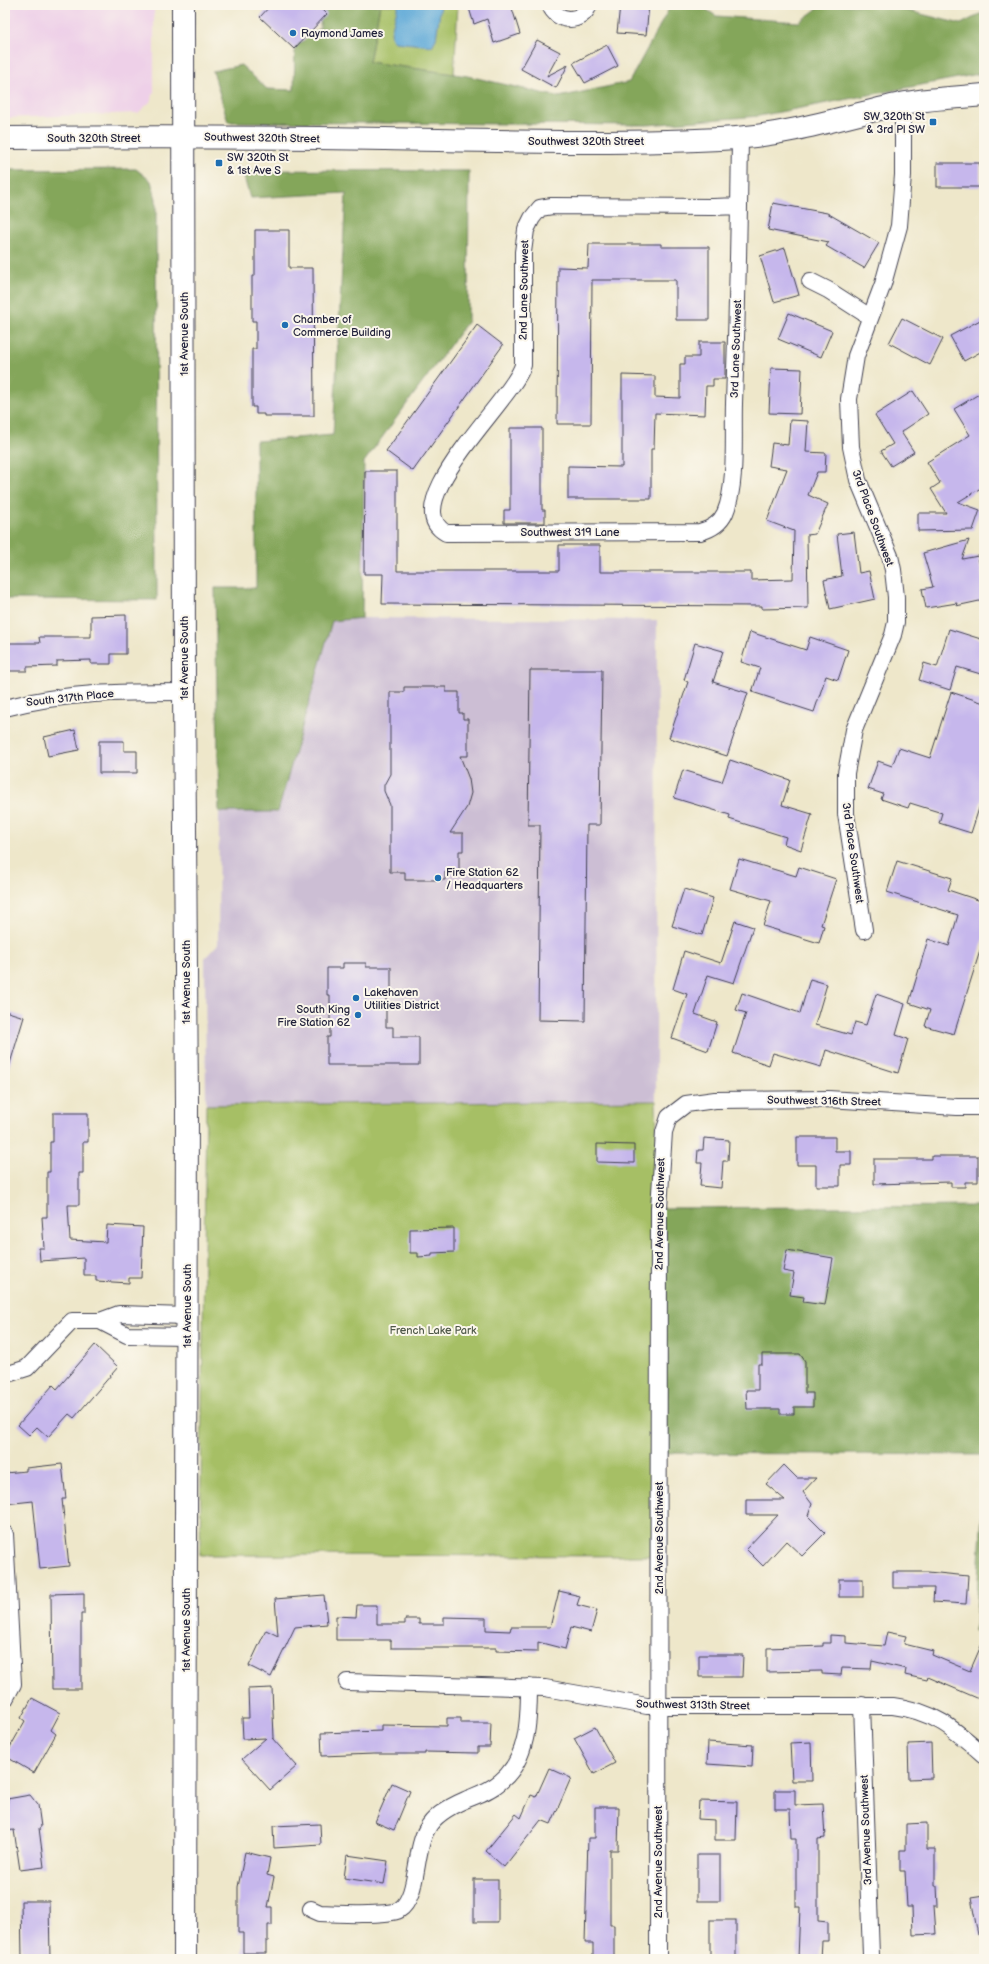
<svg xmlns="http://www.w3.org/2000/svg" width="989" height="1964" viewBox="0 0 989 1964" font-family="'Balsamiq Sans',sans-serif">
  <style>
    .built { fill: #eed0e8 }
    .industrial { fill: #ccbed4 }
    .green { fill: #a6bf65; stroke: #647050 }
    .forest { fill: #84a65a; stroke: #53644a }
    .water { fill: #61aad8; stroke: #42668a }
    .building { fill: #c6b7ec }
    .lines { fill: none; stroke-linecap: round; stroke-linejoin: round }
    .minor-casing { stroke: #414050; stroke-width: 18 }
    .secondary-casing { stroke: #414050; stroke-width: 24 }
    .primary-casing { stroke: #414050; stroke-width: 24 }
    .minor { stroke: #fff; stroke-width: 16 }
    .secondary { stroke: #fff; stroke-width: 22 }
    .primary { stroke: #fff; stroke-width: 22 }
    .poi-dot { fill: #1f6fb2; stroke: #fbf7ec; stroke-width: 1.5 }
    .labels { text-anchor: middle; dominant-baseline: central; stroke-width: 4; stroke-linejoin: round; paint-order: stroke }
    .poi-label { font-size: 11px; fill: #22223b; stroke: #fbf7ec; text-anchor: start }
    .street-label { font-size: 11px; fill: #22223b; stroke: #fbf7ec }
    .park-label { font-size: 11px; fill: #50594a; stroke: #fbf7ec }
  </style>
  <rect width="100%" height="100%" fill="#fbf7ec"/>
  <filter id="ink" filterUnits="userSpaceOnUse"><feTurbulence type="fractalNoise" baseFrequency=".025" numOctaves="2"/><feDisplacementMap in="SourceGraphic" scale="8" xChannelSelector="R" yChannelSelector="G"/><feConvolveMatrix kernelMatrix="1 2 1 2 8 2 1 2 1" color-interpolation-filters="sRGB"/></filter>
  <filter id="wash" filterUnits="userSpaceOnUse"><feTurbulence type="fractalNoise" baseFrequency=".012" numOctaves="4" result="noise"/><feDisplacementMap in="SourceGraphic" scale="16" xChannelSelector="R" yChannelSelector="G"/><feGaussianBlur stdDeviation="0.9" result="paint"/><feColorMatrix in="noise" values="0 0 0 0 0 0 0 0 0 0 0 0 0 0 0 0 0 1.4 0 .05"/><feComposite in="paint" operator="in"/></filter>
  <g filter="url(#wash)">
    <rect width="100%" height="100%" fill="#eee7ca"/>
    <polygon class="built" points="5,5 154,5 154,92 150,102 138,113 5,118"/>
    <polygon class="industrial" points="362,618 657,620 656,1101 206,1105 205,958 218,944 219,812 278,812 332,621"/>
    <g class="green">
      <polygon points="380,5 458,5 454,74 369,62"/>
      <polygon points="656,1101 659,1208 659,1556 200,1555 206,1105"/>
    </g>
    <g class="forest">
      <polygon points="321,5 380,5 369,62 468,76 559,97 629,82 671,5 700,5 716,16 799,22 822,5 885,5 961,24 984,12 984,73 759,116 647,125 228,122 213,71 241,65 267,89 294,90 295,47 320,28"/>
      <polygon points="136,169 151,181 156,199 157,600 5,599 5,170"/>
      <polygon points="242,170 469,171 468,321 364,462 362,618 332,621 278,812 219,812 215,588 256,588 256,441 333,435 346,193 250,198"/>
      <polygon points="984,1206 984,1455 659,1453 659,1208"/>
      <polygon points="984,1478 984,1631 975,1631"/>
    </g>
    <polygon class="water" points="398,5 441,5 436,39 432,46 395,42 392,39 391,32"/>
    <g id="blocks">
      <g class="building">
        <polygon points="271,5 318,5 327,14 294,49 260,17"/>
        <polygon points="468,5 511,5 520,34 494,43 487,19 474,24"/>
        <polygon points="620,5 649,5 646,35 617,33"/>
        <polygon points="537,40 560,52 547,76 568,65 556,88 521,69"/>
        <polygon points="607,45 618,66 585,83 573,63"/>
        <rect x="937" y="163" width="43" height="24"/>
        <polygon points="773,203 827,213 879,243 864,268 826,246 829,242 768,230"/>
        <polygon points="255,230 289,230 289,268 313,268 314,416 264,416 264,414 256,414 256,407 252,407 252,349 256,349 256,321 252,321 252,276 255,276"/>
        <polygon points="589,244 661,244 661,247 709,247 709,320 676,320 676,280 592,280 591,424 557,424 558,267 588,268"/>
        <polygon points="785,248 799,295 774,302 760,256"/>
        <polygon points="789,313 832,331 821,357 778,339"/>
        <polygon points="902,318 943,339 930,365 889,343"/>
        <polygon points="984,318 984,350 964,361 950,336"/>
        <polygon points="477,325 503,345 413,471 386,451"/>
        <polygon points="699,342 725,342 725,379 713,379 713,386 706,386 705,415 655,413 654,449 651,449 651,499 568,499 568,466 622,467 622,375 655,376 655,397 680,398 680,364 685,364 685,357 699,357"/>
        <polygon points="771,368 802,369 800,414 769,413"/>
        <polygon points="913,391 928,414 901,432 914,452 891,466 881,451 893,444 875,415"/>
        <polygon points="979,394 984,402 984,486 958,502 980,510 973,530 918,531 918,513 946,513 931,489 940,483 927,462 970,435 954,409"/>
        <polygon points="790,420 808,421 806,452 826,453 825,472 817,472 808,495 828,504 815,534 807,535 808,608 762,609 762,606 382,604 383,574 364,574 365,471 397,471 397,571 559,571 559,545 600,545 600,572 751,572 751,580 793,579 794,531 767,521 787,469 769,466 772,443 788,445"/>
        <polygon points="510,428 542,428 542,510 545,510 545,523 504,523 504,510 510,510"/>
        <polygon points="854,532 859,573 869,571 875,599 830,609 824,580 842,576 837,534"/>
        <polygon points="969,540 962,559 978,556 984,586 984,600 956,606 957,603 926,608 922,589 933,587 923,553"/>
        <polygon points="126,615 126,654 111,654 111,664 91,664 91,660 57,661 57,666 27,667 27,671 5,671 5,643 40,643 39,637 91,637 91,616"/>
        <polygon points="949,629 984,640 984,675 957,667 950,690 919,680 924,663 937,667"/>
        <polygon points="750,632 806,650 810,637 848,650 838,680 826,676 814,712 752,692 760,668 741,662"/>
        <polygon points="695,643 723,651 713,682 748,693 727,756 669,738 688,682 684,680"/>
        <polygon points="530,670 602,670 600,825 587,825 585,1021 538,1020 540,825 528,825"/>
        <polygon points="404,687 446,687 446,692 459,692 459,713 463,713 463,719 468,719 468,756 460,756 469,779 471,793 467,807 450,833 463,833 463,851 459,851 459,872 445,872 445,880 405,880 405,872 390,872 390,805 384,791 384,785 390,774 390,692 404,692"/>
        <polygon points="951,692 984,703 984,793 971,833 939,823 942,813 910,803 908,808 881,799 883,794 868,789 878,761 892,766 899,748 930,758"/>
        <polygon points="75,730 79,750 48,756 44,737"/>
        <polygon points="99,741 124,741 124,751 137,751 137,773 99,773"/>
        <polygon points="730,760 790,780 782,805 812,814 801,850 784,844 786,837 729,819 730,815 674,798 683,770 722,782"/>
        <polygon points="739,859 796,876 799,867 836,879 821,925 824,926 819,943 763,926 771,901 730,889"/>
        <polygon points="897,861 952,878 948,890 984,902 984,938 954,1034 925,1026 930,1010 909,1003 928,939 949,946 958,915 887,892"/>
        <polygon points="684,889 713,898 702,935 672,926"/>
        <polygon points="735,921 753,927 734,983 708,975 695,1014 717,1022 708,1051 672,1038 687,994 673,989 684,951 721,963"/>
        <polygon points="343,963 366,963 366,967 391,967 391,996 386,996 386,1027 393,1027 393,1037 419,1037 419,1065 327,1065 327,1037 330,1037 330,995 327,995 327,968 343,968"/>
        <polygon points="810,979 827,984 815,1025 851,1035 855,1022 866,1025 876,994 905,1004 896,1035 908,1039 898,1073 826,1050 821,1067 773,1053 769,1065 733,1053 746,1013 736,1010 742,993 800,1013"/>
        <polygon points="5,1011 24,1017 8,1070 5,1069"/>
        <polygon points="53,1113 88,1113 88,1142 83,1142 83,1173 79,1173 79,1205 68,1205 70,1240 106,1242 107,1225 143,1227 141,1278 129,1278 129,1283 96,1281 96,1276 84,1276 84,1258 40,1261 39,1248 44,1248 42,1217 47,1217 47,1172 50,1172 50,1142 53,1142"/>
        <polygon points="797,1137 835,1137 835,1151 851,1151 851,1165 840,1165 840,1186 816,1186 816,1165 797,1165"/>
        <polygon points="704,1138 729,1140 728,1161 723,1161 721,1188 700,1186 702,1163 697,1163 698,1150 703,1150"/>
        <polygon points="597,1144 634,1145 634,1163 597,1162"/>
        <polygon points="932,1156 978,1156 978,1182 965,1182 965,1187 951,1187 951,1182 874,1184 874,1159 932,1159"/>
        <polygon points="454,1228 454,1252 432,1253 432,1256 418,1257 418,1253 410,1253 410,1229"/>
        <polygon points="787,1250 833,1258 825,1305 803,1302 804,1297 790,1295 794,1273 783,1271"/>
        <polygon points="95,1345 118,1367 74,1418 69,1414 48,1437 37,1427 29,1435 18,1425 53,1385 57,1389"/>
        <polygon points="762,1354 800,1354 805,1361 805,1393 813,1393 813,1407 794,1407 794,1414 780,1414 780,1409 747,1409 746,1390 758,1390 758,1364 762,1364"/>
        <polygon points="62,1464 66,1499 62,1499 69,1566 40,1569 33,1501 5,1504 5,1473 26,1471 26,1468"/>
        <polygon points="784,1465 797,1478 816,1478 803,1492 812,1504 808,1516 825,1533 802,1556 786,1541 763,1566 746,1549 778,1515 746,1515 746,1500 785,1500 766,1484"/>
        <polygon points="893,1572 928,1572 968,1576 966,1604 933,1602 934,1588 893,1588"/>
        <rect x="839" y="1579" width="24" height="18"/>
        <polygon points="559,1591 580,1596 577,1605 597,1610 591,1632 571,1627 565,1649 538,1642 538,1652 496,1651 496,1648 391,1648 391,1640 336,1640 336,1616 356,1617 357,1605 377,1605 377,1624 405,1624 405,1619 419,1619 419,1624 444,1624 444,1617 486,1618 486,1630 510,1631 511,1627 550,1627"/>
        <polygon points="84,1593 84,1614 81,1614 81,1689 52,1689 51,1594"/>
        <polygon points="324,1595 327,1624 295,1627 271,1677 249,1666 266,1630 278,1636 275,1599"/>
        <polygon points="887,1632 906,1636 904,1644 933,1651 932,1655 970,1671 984,1639 984,1701 928,1677 927,1680 905,1675 906,1669 872,1661 871,1669 842,1668 841,1675 822,1674 822,1671 767,1672 767,1648 823,1646 823,1643 830,1643 830,1635 846,1636 846,1643 884,1646"/>
        <polygon points="699,1655 743,1655 742,1677 699,1677"/>
        <polygon points="272,1688 274,1738 272,1738 297,1766 270,1790 242,1759 266,1738 243,1739 242,1718 249,1718 248,1689"/>
        <polygon points="32,1698 60,1713 51,1730 56,1734 34,1773 5,1756 25,1721 21,1718"/>
        <polygon points="447,1718 461,1718 461,1723 491,1723 490,1747 478,1747 478,1753 425,1752 425,1754 374,1754 322,1756 321,1733 381,1731 381,1725 447,1726"/>
        <polygon points="595,1727 615,1763 594,1774 574,1738"/>
        <polygon points="708,1742 753,1745 752,1767 707,1764"/>
        <polygon points="811,1742 812,1781 792,1781 790,1743"/>
        <polygon points="931,1743 932,1778 909,1779 908,1744"/>
        <polygon points="549,1768 571,1778 551,1824 541,1820 504,1867 486,1851 516,1814 521,1818 531,1795 536,1797"/>
        <polygon points="392,1783 410,1791 394,1830 375,1822"/>
        <polygon points="775,1790 795,1790 795,1805 823,1804 825,1838 818,1839 818,1921 828,1922 828,1941 822,1941 821,1959 798,1959 800,1907 796,1907 796,1839 791,1839 790,1809 775,1809"/>
        <polygon points="30,1795 38,1805 41,1827 39,1828 44,1867 20,1870 14,1830 5,1831 5,1803 8,1802 7,1799"/>
        <polygon points="699,1801 737,1802 736,1840 715,1840 715,1820 698,1819"/>
        <polygon points="595,1807 619,1807 618,1850 610,1850 610,1925 614,1925 614,1959 593,1959 593,1943 585,1943 588,1838 595,1838"/>
        <polygon points="927,1823 927,1849 935,1849 935,1886 937,1886 938,1906 934,1906 936,1934 913,1935 912,1907 907,1907 905,1871 900,1871 900,1850 906,1850 906,1824"/>
        <polygon points="320,1824 321,1845 274,1848 273,1826"/>
        <polygon points="245,1852 270,1858 267,1875 274,1877 268,1907 272,1907 272,1925 268,1925 268,1941 266,1941 266,1953 243,1953 243,1933 238,1933 238,1887"/>
        <polygon points="347,1855 388,1861 384,1884 344,1878"/>
        <rect x="697" y="1855" width="23" height="46"/>
        <rect x="474" y="1879" width="24" height="43"/>
        <polygon points="984,1896 984,1934 978,1935 971,1898"/>
        <polygon points="21,1901 49,1901 50,1959 22,1959"/>
        <rect x="710" y="1920" width="26" height="37"/>
      </g>
    </g>
  </g>
  <g filter="url(#ink)">
    <use href="#blocks" fill-opacity="0" stroke="#414050" stroke-width="1"/>
    <g class="lines">
      <defs>
        <g id="minor">
          <path d="M 550,5 C 557,23 582,24 589,5"/>
          <path d="M 739,206 L 713,207 L 552,206 L 540,208 L 532,218 L 526,230 L 523,252 L 523,365 C 514,399 394,504 446,533 L 700,532 C 711,529 720,524 725,513 C 737,485 733,435 734,404 C 737,315 739,227 740,138"/>
          <polyline points="810,281 828,290 870,317"/>
          <path d="M 5,708 C 65,692 123,692 184,692"/>
          <polyline points="864,930 846,814 846,773 854,730 893,635 896,622 896,597 893,570 890,556 858,480 851,447 849,399 856,356 883,284 899,226 903,175 903,104"/>
          <polyline points="186,1336 127,1335 100,1321 119,1314 187,1316"/>
          <polyline points="5,1375 27,1368 72,1321 100,1321"/>
          <polyline points="5,1534 13,1684 5,1699"/>
          <path d="M 347,1682 L 545,1688 L 647,1706 L 893,1706 C 934,1711 954,1729 984,1755"/>
          <polyline points="862,1705 871,1955"/>
          <path d="M 311,1909 L 320,1913 C 335,1914 388,1916 399,1910 C 419,1898 414,1849 427,1829 C 434,1815 451,1806 465,1800 C 477,1795 490,1791 500,1782 C 528,1760 529,1720 529,1687"/>
          <polyline points="658,1959 659,1208 664,1132 669,1117 686,1104 715,1100 828,1099 957,1107 984,1107"/>
        </g>
        <polyline id="secondary" points="183,5 184,692 187,1105 185,1959"/>
        <path id="primary" d="M 5,138 C 132,137 259,137 385,139 C 502,141 620,145 736,138 C 792,134 846,116 901,104 C 927,98 957,98 984,95"/>
      </defs>
      <use href="#minor" class="minor-casing"/>
      <use href="#secondary" class="secondary-casing"/>
      <use href="#primary" class="primary-casing"/>
      <use href="#minor" class="minor"/>
      <use href="#secondary" class="secondary"/>
      <use href="#primary" class="primary"/>
    </g>
  </g>
  <g class="poi-dot">
    <circle cx="293" cy="33" r="4"/>
    <rect x="929" y="118" width="8" height="8" rx="2"/>
    <rect x="215" y="159" width="8" height="8" rx="2"/>
    <circle cx="285" cy="325" r="4"/>
    <circle cx="438" cy="878" r="4"/>
    <circle cx="356" cy="998" r="4"/>
    <circle cx="358" cy="1015" r="4"/>
  </g>
  <g class="labels">
    <g class="poi-label">
      <text x="301" y="33">Raymond James</text>
      <text x="925" y="116" text-anchor="end">SW 320th St<tspan x="925" dy="13">&amp; 3rd Pl SW</tspan></text>
      <text x="227" y="157">SW 320th St<tspan x="227" dy="13">&amp; 1st Ave S</tspan></text>
      <text x="293" y="319">Chamber of<tspan x="293" dy="13">Commerce Building</tspan></text>
      <text x="446" y="872">Fire Station 62<tspan x="446" dy="13">/ Headquarters</tspan></text>
      <text x="364" y="992">Lakehaven<tspan x="364" dy="13">Utilities District</tspan></text>
      <text x="350" y="1009" text-anchor="end">South King<tspan x="350" dy="13">Fire Station 62</tspan></text>
    </g>
    <g class="street-label">
      <text x="94" y="138">South 320th Street</text>
      <text transform="translate(262 138) rotate(1)">Southwest 320th Street</text>
      <text x="586" y="141">Southwest 320th Street</text>
      <text transform="translate(524 290) rotate(-89)">2nd Lane Southwest</text>
      <text transform="translate(184 334) rotate(-90)">1st Avenue South</text>
      <text transform="translate(736 349) rotate(-88)">3rd Lane Southwest</text>
      <text transform="translate(873 518) rotate(70)">3rd Place Southwest</text>
      <text x="570" y="532">Southwest 319 Lane</text>
      <text transform="translate(184 658) rotate(-90)">1st Avenue South</text>
      <text transform="translate(70 698) rotate(-6)">South 317th Place</text>
      <text transform="translate(853 853) rotate(82)">3rd Place Southwest</text>
      <text transform="translate(186 982) rotate(-90)">1st Avenue South</text>
      <text transform="translate(824 1101) rotate(1)">Southwest 316th Street</text>
      <text transform="translate(660 1214) rotate(-89)">2nd Avenue Southwest</text>
      <text transform="translate(187 1306) rotate(-90)">1st Avenue South</text>
      <text transform="translate(659 1538) rotate(-90)">2nd Avenue Southwest</text>
      <text transform="translate(186 1630) rotate(-90)">1st Avenue South</text>
      <text transform="translate(693 1705) rotate(1)">Southwest 313th Street</text>
      <text transform="translate(866 1830) rotate(-92)">3rd Avenue Southwest</text>
      <text transform="translate(658 1862) rotate(-90)">2nd Avenue Southwest</text>
    </g>
    <g class="park-label">
      <text x="433" y="1330">French Lake Park</text>
    </g>
  </g>
  <rect width="989" height="1964" fill="none" stroke="#fbf7ec" stroke-width="20"/>
</svg>
